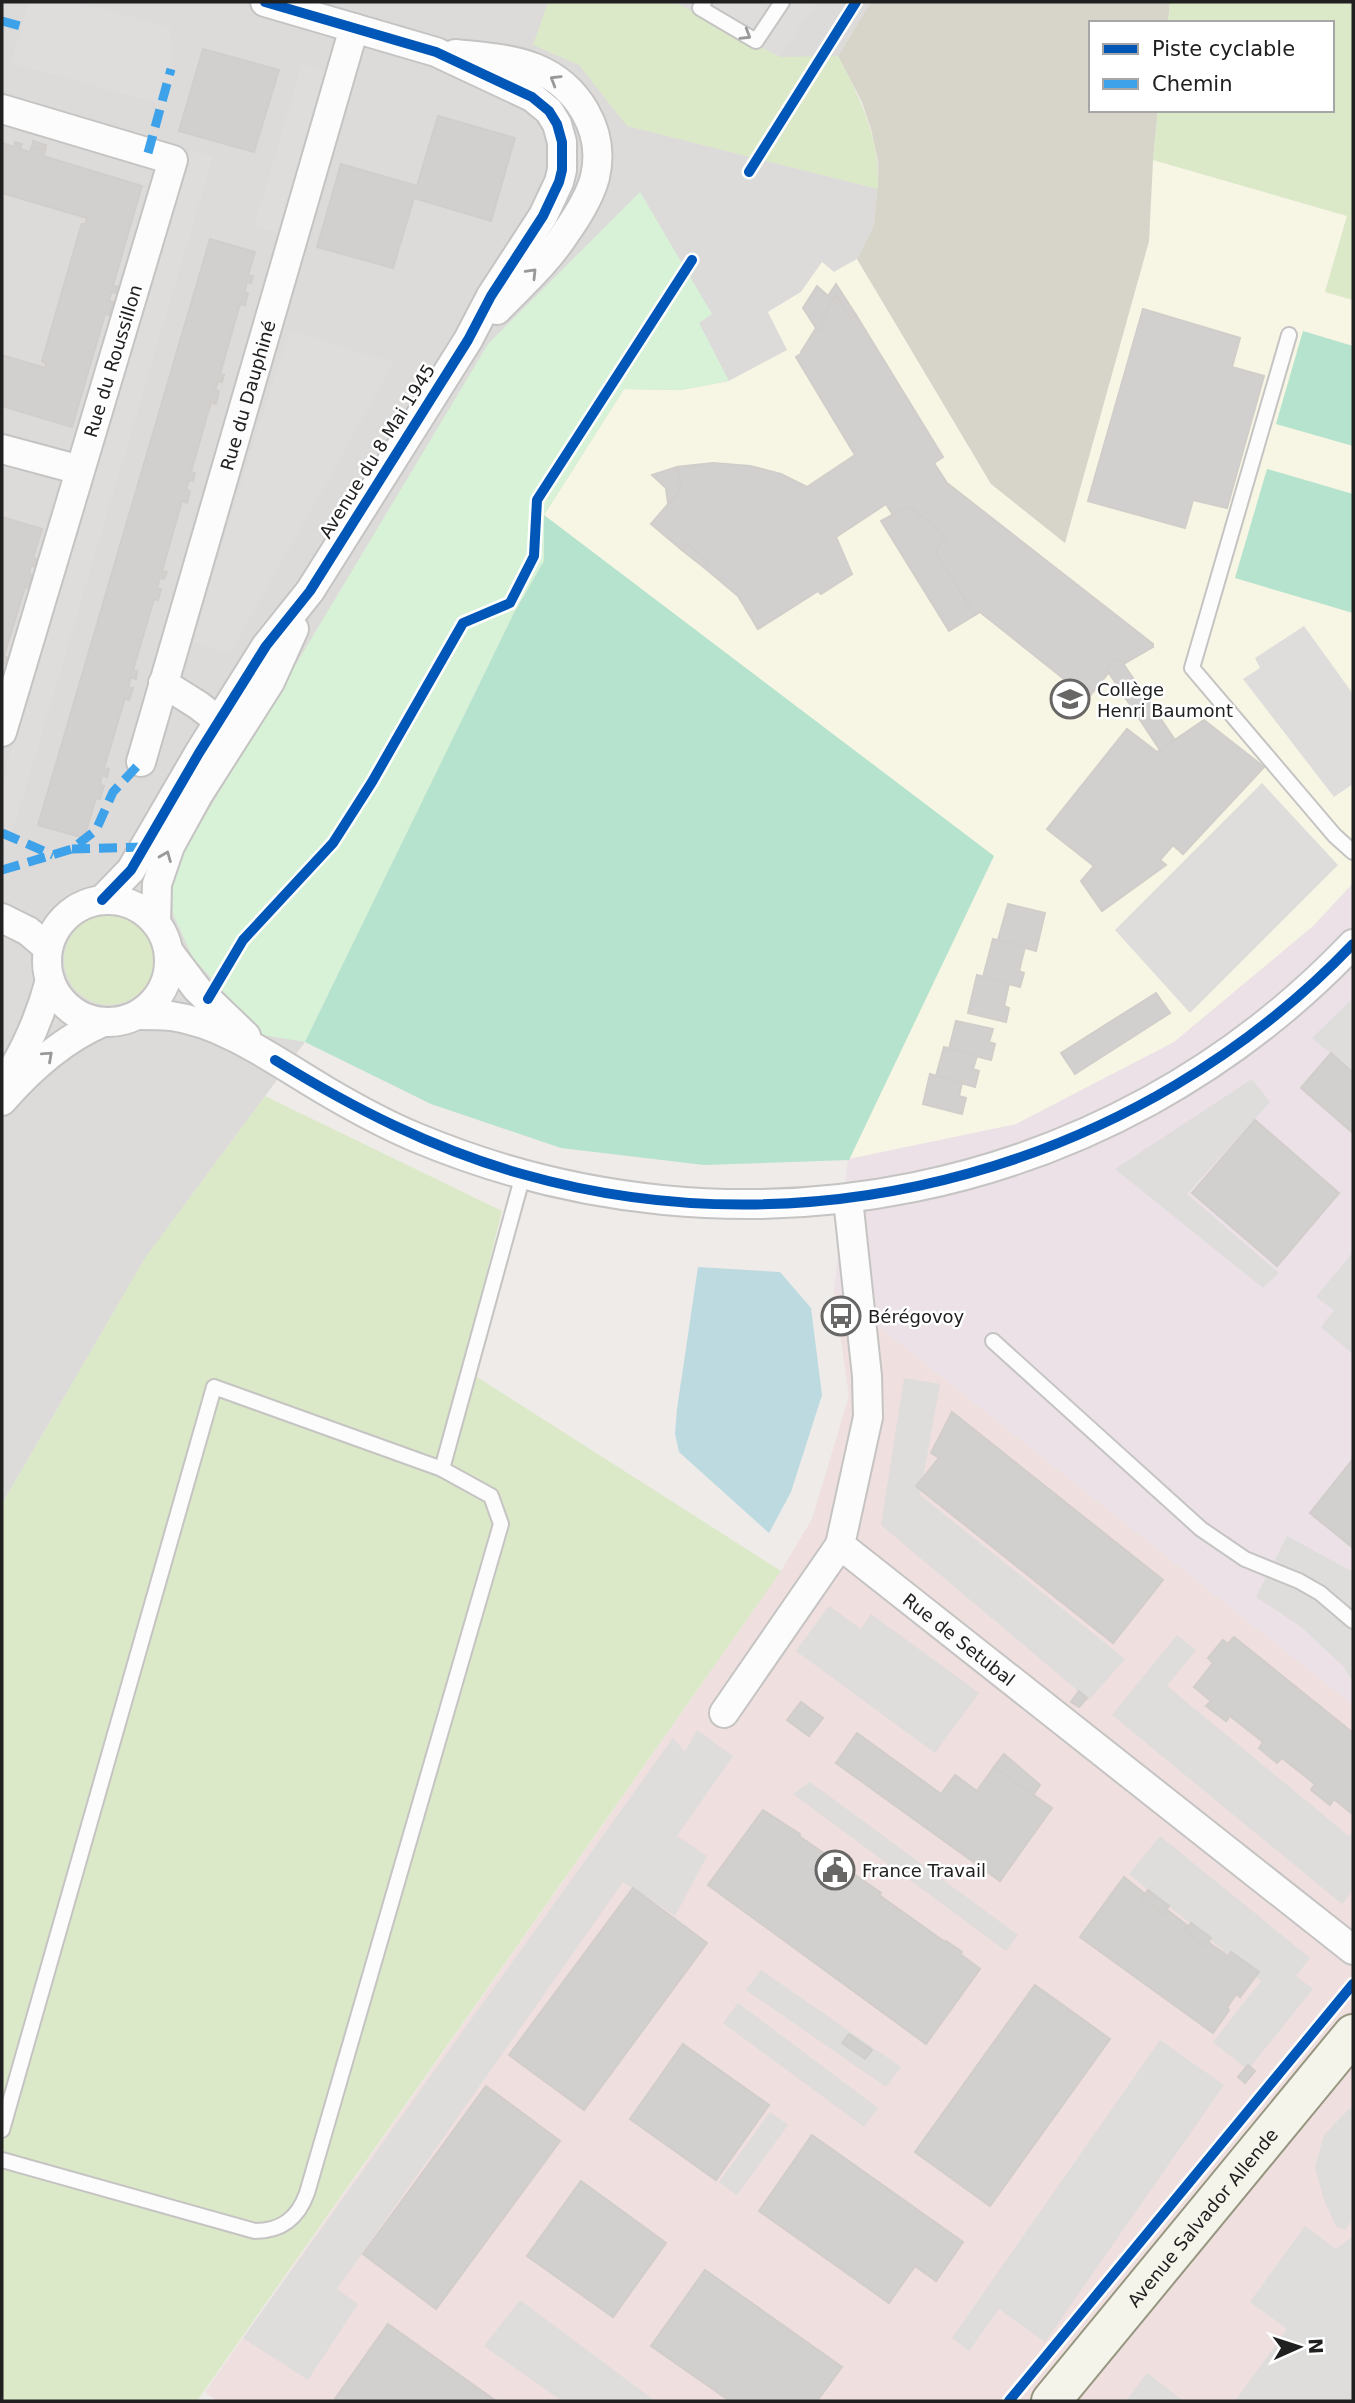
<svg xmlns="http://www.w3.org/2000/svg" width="1355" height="2403" viewBox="0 0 1355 2403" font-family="'DejaVu Sans',sans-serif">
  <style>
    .residential { fill: #dddbda }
    .commercial { fill: #efdfdf }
    .industrial { fill: #ebe1e7 }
    .education { fill: #f7f5e4 }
    .construction { fill: #d7d5ca }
    .grass { fill: #dce9c8 }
    .park { fill: #d7f2d6 }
    .pitch { fill: #b5e3cd }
    .parking { fill: #dedddc }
    .water { fill: #bddae0 }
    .building { fill: #d2d0ce; stroke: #d1cdca; stroke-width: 2 }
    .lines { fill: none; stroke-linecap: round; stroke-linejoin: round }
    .lane-casing { stroke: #c5c4c3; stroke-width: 18 }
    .street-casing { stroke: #c5c4c3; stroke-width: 32 }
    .secondary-casing { stroke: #979781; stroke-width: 42 }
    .lane { stroke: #fcfcfc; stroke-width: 14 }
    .street { stroke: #fcfcfc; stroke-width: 28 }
    .secondary { stroke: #f4f4eb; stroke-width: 38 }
    .quiet { stroke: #3da2ea; stroke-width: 9; stroke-dasharray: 18 9; stroke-linecap: butt }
    .cycleway-casing { stroke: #fff; stroke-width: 15 }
    .cycleway { stroke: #0057b8; stroke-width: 10 }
    .oneway { stroke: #999 }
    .labels { text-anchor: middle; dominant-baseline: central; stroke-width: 5; stroke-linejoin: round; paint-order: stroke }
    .street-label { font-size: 18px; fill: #202020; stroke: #fff }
    .poi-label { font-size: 18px; fill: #202020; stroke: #fff; text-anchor: start }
  </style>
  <rect width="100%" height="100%" fill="#eeebe8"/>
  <polygon class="residential" points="2,2 871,2 838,56 879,166 874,225 857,259 834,272 822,263 801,292 768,312 788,350 729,381 513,615 305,1042 145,1259 2,1504"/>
  <polygon class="commercial" points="834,1291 1353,1705 1353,2401 217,2401 205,2392 781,1571 812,1519 849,1396"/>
  <polygon class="industrial" points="1353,883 1353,1705 834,1291 848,1159 1016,1124 1313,926"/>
  <polygon class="education" points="1153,160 1347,216 1325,292 1353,300 1353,883 1313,926 1174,1042 1016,1124 848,1159 544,515 624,389 681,390 729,381 787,350 768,312 801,292 822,262 834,272 857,259 991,484 1065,543 1149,241"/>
  <polygon class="construction" points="871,2 1170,2 1168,23 1091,23 1091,110 1158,110 1153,160 1149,241 1065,543 991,484 857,259 874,225 879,166 871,129 862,102 838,56"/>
  <g class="grass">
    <path d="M 548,2 L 675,2 L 780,57 L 838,56 C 861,100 880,138 878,189 L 627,126 L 579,65 L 533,45 Z"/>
    <polygon points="1170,2 1353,2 1353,300 1325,292 1347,216 1153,160 1158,110 1332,110 1332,23 1168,23"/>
    <circle cx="109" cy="960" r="45"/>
    <polygon points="265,1096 502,1211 463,1368 781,1571 197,2401 2,2401 2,1504 145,1258"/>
  </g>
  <polygon class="park" points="640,192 712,314 699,323 729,381 681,390 624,389 544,515 544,561 513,615 305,1042 263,1035 193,958 173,914 172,871 488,344"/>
  <g class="pitch">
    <polygon points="1303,331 1353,346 1353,446 1276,424"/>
    <polygon points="1267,469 1353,494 1353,613 1235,578"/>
    <polygon points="544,515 994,856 849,1160 704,1165 561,1148 431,1104 305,1042 513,615 544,561"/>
  </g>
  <g class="parking">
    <polygon points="29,2 75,2 170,27 174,80 165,105 11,63"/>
    <polygon points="675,2 817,2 780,57"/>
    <polygon points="302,65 326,72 278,233 254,226"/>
    <polygon points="189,150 213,157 10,841 2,839 2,784"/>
    <polygon points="289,330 394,363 229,655 192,641"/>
    <polygon points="1304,626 1353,694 1353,784 1334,797 1243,679 1260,668 1255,658"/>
    <polygon points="1262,783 1338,865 1190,1013 1115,930"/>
    <polygon points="1353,998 1353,1072 1312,1038"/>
    <polygon points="1252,1079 1270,1102 1187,1194 1279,1273 1263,1288 1115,1169"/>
    <polygon points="1353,1252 1353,1354 1321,1327 1334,1310 1316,1297"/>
    <polygon points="904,1378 940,1384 920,1495 1125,1659 1089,1700 881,1525"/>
    <polygon points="1287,1536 1353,1572 1353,1682 1343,1666 1300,1626 1256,1597"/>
    <polygon points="829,1606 861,1629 871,1614 979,1693 935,1753 796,1651"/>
    <polygon points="1177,1635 1196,1650 1167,1686 1349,1836 1353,1831 1353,1890 1342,1904 1112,1715"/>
    <polygon points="697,1730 733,1756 677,1836 707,1856 675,1916 623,1882 337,2289 358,2304 308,2380 243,2338 673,1738 685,1752"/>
    <polygon points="810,1782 1018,1935 1006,1951 793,1794"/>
    <polygon points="1160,1836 1310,1958 1296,1976 1313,1989 1248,2070 1213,2042 1261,1981 1129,1874"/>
    <polygon points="761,1970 901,2067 886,2087 746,1990"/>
    <polygon points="738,2003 878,2108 864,2127 723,2023"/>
    <polygon points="1160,2040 1224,2085 1045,2342 999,2309 969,2351 952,2338"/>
    <polygon points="1353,2108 1353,2219 1345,2230 1336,2226 1324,2200 1315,2167 1324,2135 1349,2109"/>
    <polygon points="770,2112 788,2125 737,2195 719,2182"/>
    <polygon points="1305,2226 1336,2249 1353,2236 1353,2401 1235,2401 1287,2329 1250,2302"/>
    <polygon points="520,2300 655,2401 562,2401 484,2346"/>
    <polygon points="1147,2373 1183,2401 1126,2401"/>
  </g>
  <polygon class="water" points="698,1267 780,1272 811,1308 822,1395 791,1492 769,1533 679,1452 675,1434 677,1409"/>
  <g class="building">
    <polygon points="203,49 279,70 254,152 179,131"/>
    <polygon points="438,116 515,138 491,221 414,198 393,268 317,247 341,164 417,186"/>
    <polygon points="33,141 46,145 45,151 32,146"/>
    <polygon points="15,142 22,144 20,149 30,152 32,146 45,151 43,156 142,186 113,285 118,287 116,293 111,292 109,301 113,302 109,315 105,314 72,427 2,406 2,355 45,368 46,363 42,361 81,226 82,224 86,224 87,218 2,193 2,143 14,147"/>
    <polygon points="210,239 255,252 248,275 253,276 251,283 247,282 244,292 248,293 245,305 240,304 220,374 224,375 222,382 218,381 215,390 219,391 216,404 211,402 191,472 195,473 193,481 189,480 186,489 190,491 187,503 182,501 162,571 167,572 164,579 160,577 157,588 161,589 158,600 154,599 133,670 137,671 136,679 131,677 128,687 133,688 129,700 125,698 104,768 109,769 107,777 102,775 100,785 104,786 100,799 96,798 84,838 38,825"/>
    <polygon points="836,284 856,315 851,319 836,295 821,321 825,326 818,331 803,308 817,286 828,296"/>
    <polygon points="836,295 851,319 856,315 943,457 934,463 947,483 1153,644 1153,647 1125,663 1115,658 1107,670 1109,672 1088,698 980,612 975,615 935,552 947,537 909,506 893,515 886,504 836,537 852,574 821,594 818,591 758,629 738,596 705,568 709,563 687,544 682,550 651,524 681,489 677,467 713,463 750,466 781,474 807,487 855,455 796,357 802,353 801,352 816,328 818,331 825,326 821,321"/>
    <polygon points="1143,309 1240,338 1232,367 1264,376 1227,508 1193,500 1185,528 1088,501"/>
    <polygon points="677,467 681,489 668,504 666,488 652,475"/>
    <polygon points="909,506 947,537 935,552 975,615 949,631 881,521"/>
    <polygon points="2,517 42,529 33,558 37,559 35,567 31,565 29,574 33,575 29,588 25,587 4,656 8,658 7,664 2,664"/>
    <polygon points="687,544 709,563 705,568 682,550"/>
    <polygon points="1115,658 1122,662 1175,740 1160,750 1107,670"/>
    <polygon points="1204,720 1264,767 1183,854 1173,845 1160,860 1166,865 1102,911 1081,881 1094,866 1047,829 1127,729 1157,752"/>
    <polygon points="1008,904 1045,913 1036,951 998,940"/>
    <polygon points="993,939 1025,947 1019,971 1024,973 1020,987 983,977"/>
    <polygon points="977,975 1009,984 1004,1006 1009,1008 1006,1022 968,1013"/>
    <polygon points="1156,993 1170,1013 1075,1074 1061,1053"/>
    <polygon points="956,1021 993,1029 989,1042 995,1044 991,1060 949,1049"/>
    <polygon points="944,1047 977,1056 973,1069 979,1071 975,1087 936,1076"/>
    <polygon points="1331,1053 1353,1073 1353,1133 1301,1088"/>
    <polygon points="930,1074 962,1083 959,1096 966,1098 962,1114 923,1104"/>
    <polygon points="1255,1120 1339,1193 1277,1266 1192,1193"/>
    <polygon points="952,1412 1163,1580 1113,1643 916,1486 939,1458 931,1453"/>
    <polygon points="1353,1459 1353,1548 1310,1513"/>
    <polygon points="1234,1637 1353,1733 1353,1811 1351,1813 1334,1799 1330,1805 1311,1790 1315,1784 1282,1758 1277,1763 1259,1748 1263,1742 1230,1716 1226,1721 1206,1706 1211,1701 1194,1687 1213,1663 1208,1658 1223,1640 1228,1644"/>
    <polygon points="1079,1691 1087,1698 1079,1707 1071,1702"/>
    <polygon points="801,1702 823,1718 809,1736 787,1720"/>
    <polygon points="857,1733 941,1794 955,1775 977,1791 994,1767 1052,1808 1000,1881 836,1763"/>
    <polygon points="1004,1754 1040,1785 1033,1795 994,1767"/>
    <polygon points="763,1810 800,1834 799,1836 881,1893 879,1895 945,1942 946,1941 962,1952 960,1954 980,1969 926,2044 708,1885"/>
    <polygon points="1124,1877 1145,1894 1142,1898 1163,1914 1166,1909 1188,1926 1185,1931 1205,1946 1208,1942 1228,1956 1231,1952 1259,1972 1240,1997 1236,1994 1227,2008 1229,2010 1213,2033 1080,1937"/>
    <polygon points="633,1888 707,1943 584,2110 509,2055"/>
    <polygon points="1148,1890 1169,1906 1163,1914 1142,1898"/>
    <polygon points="1191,1923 1211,1938 1205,1946 1185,1931"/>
    <polygon points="1035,1985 1110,2039 990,2206 915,2152"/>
    <polygon points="849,2034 872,2050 865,2059 842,2043"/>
    <polygon points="683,2044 769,2105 716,2180 630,2119"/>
    <polygon points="1248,2065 1255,2071 1245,2083 1238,2077"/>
    <polygon points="486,2086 560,2141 436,2309 363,2254"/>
    <polygon points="812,2135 963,2242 936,2281 915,2266 889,2303 759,2211"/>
    <polygon points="581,2181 666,2243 613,2317 527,2256"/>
    <polygon points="705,2270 842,2367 817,2401 730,2401 651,2346"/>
    <polygon points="388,2324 496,2401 337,2401 335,2399"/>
  </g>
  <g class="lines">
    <defs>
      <g id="lane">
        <polyline points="704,2 700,8 756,41 782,2"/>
        <polyline points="1289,335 1192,668 1335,836 1353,852"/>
        <polyline points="993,1341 1201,1529 1245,1559 1299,1581 1320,1593 1353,1621"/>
        <polyline points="2,2130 214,1387 442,1469 523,1175"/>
        <path d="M 2,2160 L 255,2231 C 282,2231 298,2218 307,2193 L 501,1524 L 491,1496 L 442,1469"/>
      </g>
      <g id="street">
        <path d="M 455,54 C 482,57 510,58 535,68 C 577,85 606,130 595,177 C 590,197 577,217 565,234 C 547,262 520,286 497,310"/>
        <polyline points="2,109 173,160 2,732"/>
        <polyline points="2,449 80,470"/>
        <polyline points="163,683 198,705 233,732"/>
        <path id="s1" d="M 141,762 L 354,28"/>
        <circle cx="108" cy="961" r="61"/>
        <polyline points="102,900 131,870 199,753 266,646 310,591 468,340 491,296 543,216 559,182 562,170 562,142 557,124 549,111 532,97 436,52 265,2"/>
        <polyline points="2,918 28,931 48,948"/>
        <polyline points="156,923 157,884 170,846 198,795 270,682 294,629"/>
        <polyline points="169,952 197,989 246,1036"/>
        <path d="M 138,1015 C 149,1015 160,1015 171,1016 C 227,1024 278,1063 326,1091 C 355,1108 384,1124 415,1137 C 739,1273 1110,1199 1353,944"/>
        <path d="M 3,1085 C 25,1052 40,1018 50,980"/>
        <path d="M 2,1101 C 30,1069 62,1040 101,1023"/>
        <path id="s2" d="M 848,1199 L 867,1376 L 868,1417 L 840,1545 L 1353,1950"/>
        <polyline points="724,1713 840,1545"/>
      </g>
      <g id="secondary">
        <path id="s3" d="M 1051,2401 L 1353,2034"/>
      </g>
    </defs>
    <use href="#lane" class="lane-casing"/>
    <use href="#street" class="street-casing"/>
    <use href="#secondary" class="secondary-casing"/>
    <use href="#lane" class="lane"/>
    <use href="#street" class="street"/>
    <use href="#secondary" class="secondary"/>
    <g class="quiet">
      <polyline points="2,21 24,27"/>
      <polyline points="148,153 171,69"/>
      <polyline points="2,833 53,855"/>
      <polyline points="72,849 145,847"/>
      <polyline points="2,870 72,849 96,830 113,792 141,762"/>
    </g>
    <defs>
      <g id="cycleway">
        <polyline points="749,172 856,2"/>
        <polyline points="102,900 131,870 199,753 266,646 310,591 468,340 491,296 543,216 559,182 562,170 562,142 557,124 549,111 532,97 436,52 265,2"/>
        <polyline points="208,999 243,940 333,843 372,782 463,623 510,603 534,556 537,500 692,260"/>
        <path d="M 275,1060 C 353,1108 433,1149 522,1174 C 817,1258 1142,1165 1353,944"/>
        <polyline points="1009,2401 1353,1984"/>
      </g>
    </defs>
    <use href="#cycleway" class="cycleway-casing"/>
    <use href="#cycleway" class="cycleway"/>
  </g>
  <defs><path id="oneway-chevron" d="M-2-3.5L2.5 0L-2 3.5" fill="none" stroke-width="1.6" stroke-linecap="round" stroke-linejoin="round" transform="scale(1.75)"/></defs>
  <g class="oneway">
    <use href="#oneway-chevron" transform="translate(746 35) rotate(31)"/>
    <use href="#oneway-chevron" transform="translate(555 80) rotate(-149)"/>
    <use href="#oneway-chevron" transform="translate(532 273) rotate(-46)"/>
    <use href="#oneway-chevron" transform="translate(166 856) rotate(-68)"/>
    <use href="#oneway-chevron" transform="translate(48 1056) rotate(-42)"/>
  </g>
  <defs>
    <symbol id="school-ring" viewBox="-11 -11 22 22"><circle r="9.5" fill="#fff" stroke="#686766" stroke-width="1.5"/><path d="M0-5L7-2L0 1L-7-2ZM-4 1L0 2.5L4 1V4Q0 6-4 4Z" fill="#686766"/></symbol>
    <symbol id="bus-ring" viewBox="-11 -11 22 22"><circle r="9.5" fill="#fff" stroke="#686766" stroke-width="1.5"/><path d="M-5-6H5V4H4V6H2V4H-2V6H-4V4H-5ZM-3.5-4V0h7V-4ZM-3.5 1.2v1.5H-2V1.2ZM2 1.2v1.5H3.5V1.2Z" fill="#686766"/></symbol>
    <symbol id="civic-ring" viewBox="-11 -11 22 22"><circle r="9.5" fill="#fff" stroke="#686766" stroke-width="1.5"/><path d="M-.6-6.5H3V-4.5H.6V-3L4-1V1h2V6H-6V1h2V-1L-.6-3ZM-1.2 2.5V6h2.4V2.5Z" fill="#686766"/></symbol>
  </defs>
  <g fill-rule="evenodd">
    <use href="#school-ring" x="1048" y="677" width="44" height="44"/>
    <use href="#bus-ring" x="819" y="1294" width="44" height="44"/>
    <use href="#civic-ring" x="813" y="1848" width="44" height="44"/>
  </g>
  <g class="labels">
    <g class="street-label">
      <text transform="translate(113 361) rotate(-73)">Rue du Roussillon</text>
      <text stroke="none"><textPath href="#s1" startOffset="382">Rue du Dauphiné</textPath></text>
      <text transform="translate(377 451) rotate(-58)">Avenue du 8 Mai 1945</text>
      <text stroke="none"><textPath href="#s2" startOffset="502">Rue de Setubal</textPath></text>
      <text stroke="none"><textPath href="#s3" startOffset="238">Avenue Salvador Allende</textPath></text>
    </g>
    <g class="poi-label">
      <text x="1097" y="689">Collège<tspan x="1097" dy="21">Henri Baumont</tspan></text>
      <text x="868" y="1316">Bérégovoy</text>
      <text x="862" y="1870">France Travail</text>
    </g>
  </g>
  <rect width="1355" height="2403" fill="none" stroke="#202020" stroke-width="7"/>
  <rect x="1089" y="21" width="245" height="91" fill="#ffffff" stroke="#a6a6a6" stroke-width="2"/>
  <rect x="1103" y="44" width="35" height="10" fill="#0057b8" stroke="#a6a6a6" stroke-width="2"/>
  <text x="1152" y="56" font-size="21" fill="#202020">Piste cyclable</text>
  <rect x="1103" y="79" width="35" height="10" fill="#3da2ea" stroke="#a6a6a6" stroke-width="2"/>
  <text x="1152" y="91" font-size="21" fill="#202020">Chemin</text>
  <g transform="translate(1299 2347) rotate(87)" stroke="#ffffff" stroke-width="5" paint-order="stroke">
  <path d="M0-5L12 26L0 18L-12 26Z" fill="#202020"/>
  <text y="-10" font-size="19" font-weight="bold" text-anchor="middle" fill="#202020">N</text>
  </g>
</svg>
